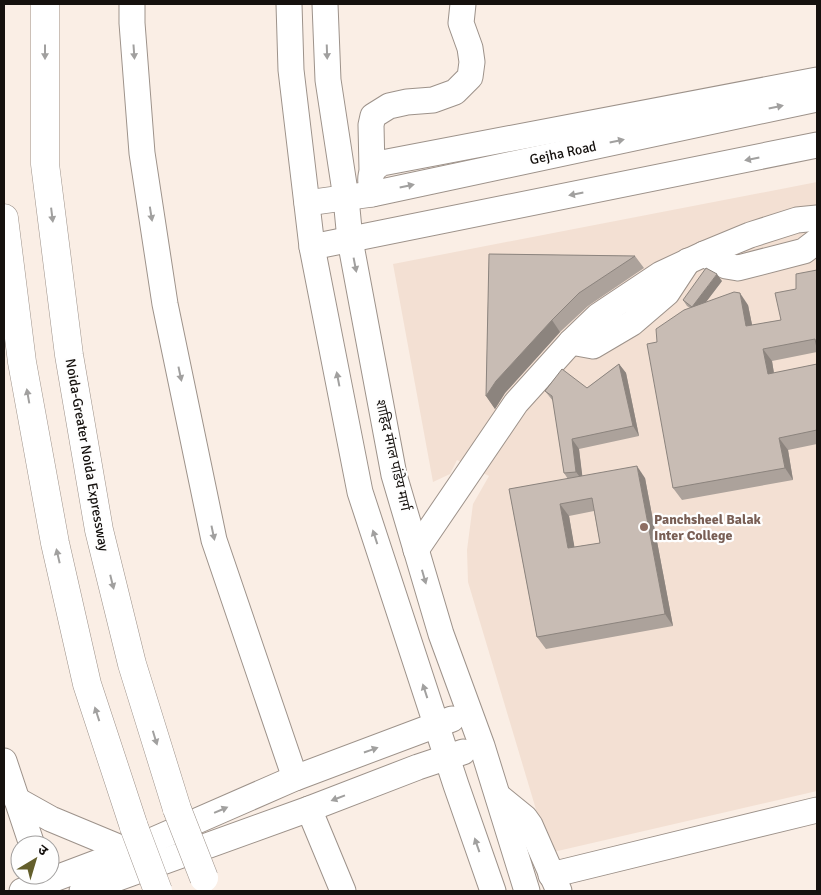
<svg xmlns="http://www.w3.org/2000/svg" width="821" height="895" viewBox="0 0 821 895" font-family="Signika,'Noto Sans Devanagari',sans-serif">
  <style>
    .built { fill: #f3e0d3 }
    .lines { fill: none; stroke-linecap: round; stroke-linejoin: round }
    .minor-casing { stroke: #9d928a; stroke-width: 27 }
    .highway-casing { stroke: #9d928a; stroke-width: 29 }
    .minor { stroke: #fff; stroke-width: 25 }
    .highway { stroke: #fff; stroke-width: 28 }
    .highway-bridge-casing { stroke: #9d928a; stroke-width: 29; stroke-linecap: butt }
    .highway-bridge { stroke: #fff; stroke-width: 28 }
    .wall { fill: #aca29b; fill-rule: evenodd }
    .shaded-wall { fill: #8c847e }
    .building { fill: #c8bcb4; stroke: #8c847e; fill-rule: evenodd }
    .oneway { fill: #a1a09f }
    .education-dot { fill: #8d6e63; stroke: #fefefe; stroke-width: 2 }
    .labels { text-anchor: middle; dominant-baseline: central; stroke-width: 4.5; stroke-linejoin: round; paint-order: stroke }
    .street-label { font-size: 14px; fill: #15110e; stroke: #fefefe }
    .education-label { font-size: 14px; font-weight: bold; fill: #785e54; stroke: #fefefe; text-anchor: start }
  </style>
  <rect width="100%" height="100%" fill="#faeee5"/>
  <polygon class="built" points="817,182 817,791 549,853 468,582 467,550 473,504 489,476 457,460 450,474 433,482 393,264"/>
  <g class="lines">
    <defs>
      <g id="minor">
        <polyline points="132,4 132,23 142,153 165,304 214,540 295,778"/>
        <polyline points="289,4 291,70 312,247 360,492 456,785 493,891"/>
        <polyline points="325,4 328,80 346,198 350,240 394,475 441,634 482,746 527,891"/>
        <polyline points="372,170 371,125 373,116 389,106 407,102 433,100 455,92 470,77 472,62 470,48 461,23 463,4"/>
        <path d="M 372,194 C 370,180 368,170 382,163 L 817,80"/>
        <polyline points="307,203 372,194 817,99"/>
        <polyline points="312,247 817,145"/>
        <polyline points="704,254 726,266 738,268 804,251 817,241"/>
        <polyline points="571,342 593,346 632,323 667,293 688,261"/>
        <polyline points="416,550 516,403 571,342 598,316 661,274 704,254 750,235 797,220 817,218"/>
        <polyline points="4,761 32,845"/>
        <polyline points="498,796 525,818 530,825 559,891"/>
        <polyline points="17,800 51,819 128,851"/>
        <polyline points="309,809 343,891"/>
        <polyline points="551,875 817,810"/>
        <polyline points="22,891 128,851 295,778 452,719"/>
        <polyline points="82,891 309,809 418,767 463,752"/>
      </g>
      <g id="highway">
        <polyline points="45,4 45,164 69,355 99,530 132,664 177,809"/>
        <polyline points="4,218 22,362 55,543 87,684 134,827"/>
      </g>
    </defs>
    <use href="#minor" class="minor-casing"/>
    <use href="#highway" class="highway-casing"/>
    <use href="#minor" class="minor"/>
    <use href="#highway" class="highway"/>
    <defs>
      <g id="highway-bridge">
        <polyline points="177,809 204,878"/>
        <polyline points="134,827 158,891"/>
      </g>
    </defs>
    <use href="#highway-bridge" class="highway-bridge-casing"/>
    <use href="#highway-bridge" class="highway-bridge"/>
  </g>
  <g class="wall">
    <polygon points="489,254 635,256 644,268 588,306 560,332 505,393 495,409 486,396"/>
    <polygon points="817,270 817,352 772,361 774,373 817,364 817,444 788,450 793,480 682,500 673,488 657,342 690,308 687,306 683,300 722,281 705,303 748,305 752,325 781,320 796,289"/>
    <path d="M 619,364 L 626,373 L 639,436 L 579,449 L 582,476 L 645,478 L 673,626 L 546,649 L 537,637 L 509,489 L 568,479 L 564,473 L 553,401 L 545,391 L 587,388 ZM 594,511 L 600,543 L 574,547 L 569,516 Z"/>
  </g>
  <g class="shaded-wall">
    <polygon points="717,274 722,281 697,314 692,307"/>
    <polygon points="740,293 748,305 755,339 746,326"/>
    <polygon points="552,320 560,332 505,393 495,409 486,396 496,381"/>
    <polygon points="763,349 772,361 776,387 768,374"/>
    <polygon points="619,364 626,373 639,436 633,426"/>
    <polygon points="779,438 788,450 793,480 785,468"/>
    <polygon points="572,439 579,449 583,481 576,472"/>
    <polygon points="637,466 645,478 673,626 665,614"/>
    <polygon points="560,504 569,516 577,561 568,548"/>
  </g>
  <g class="building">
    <polygon points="489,254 635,256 579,293 552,320 496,381 486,396"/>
    <polygon points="706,268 717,274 692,307 683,300"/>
    <polygon points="817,270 817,348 815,339 763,349 768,374 817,364 817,430 779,438 785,468 673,488 647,344 657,342 656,329 684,310 734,292 740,293 746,326 781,320 775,293 796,289 796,274"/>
    <polygon points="619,364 633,426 572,439 576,472 564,473 552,396 545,391 562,369 587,388"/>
    <path d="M 637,466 L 665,614 L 537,637 L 509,489 ZM 592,498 L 600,543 L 568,548 L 560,504 Z"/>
  </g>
  <defs><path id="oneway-solid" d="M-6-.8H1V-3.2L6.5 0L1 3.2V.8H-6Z" transform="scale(1.25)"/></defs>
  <g class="oneway">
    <use href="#oneway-solid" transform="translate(45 52) rotate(90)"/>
    <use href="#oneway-solid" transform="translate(134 52) rotate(86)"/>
    <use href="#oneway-solid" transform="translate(327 52) rotate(88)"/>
    <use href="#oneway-solid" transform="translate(776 107) rotate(-12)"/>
    <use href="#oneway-solid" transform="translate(617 141) rotate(-12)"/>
    <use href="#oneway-solid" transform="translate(752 159) rotate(169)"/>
    <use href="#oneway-solid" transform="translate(407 186) rotate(-12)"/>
    <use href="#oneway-solid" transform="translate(576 194) rotate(169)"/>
    <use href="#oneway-solid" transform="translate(151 214) rotate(81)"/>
    <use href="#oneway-solid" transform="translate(52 215) rotate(83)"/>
    <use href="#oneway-solid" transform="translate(355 265) rotate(79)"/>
    <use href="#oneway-solid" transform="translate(180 374) rotate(78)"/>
    <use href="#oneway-solid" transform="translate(338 379) rotate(-101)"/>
    <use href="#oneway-solid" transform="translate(28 396) rotate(-100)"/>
    <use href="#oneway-solid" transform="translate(213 533) rotate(78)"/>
    <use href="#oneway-solid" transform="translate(375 537) rotate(-108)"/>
    <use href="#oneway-solid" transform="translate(58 556) rotate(-103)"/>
    <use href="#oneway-solid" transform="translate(424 577) rotate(74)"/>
    <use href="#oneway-solid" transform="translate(112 582) rotate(76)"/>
    <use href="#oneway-solid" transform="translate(425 691) rotate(-108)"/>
    <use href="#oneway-solid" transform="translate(97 714) rotate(-108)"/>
    <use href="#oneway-solid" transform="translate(155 738) rotate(73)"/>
    <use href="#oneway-solid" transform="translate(371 750) rotate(-19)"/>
    <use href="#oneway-solid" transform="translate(338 798) rotate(159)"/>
    <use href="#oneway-solid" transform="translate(221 810) rotate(-23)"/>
    <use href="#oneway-solid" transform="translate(477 845) rotate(-109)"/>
  </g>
  <circle class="education-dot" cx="644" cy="527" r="5"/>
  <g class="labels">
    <g class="street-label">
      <text transform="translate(563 153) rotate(-12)">Gejha Road</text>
      <text transform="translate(87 455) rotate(80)">Noida-Greater Noida Expressway</text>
      <text transform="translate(393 455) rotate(77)">शाहिद मंगल पांडेय मार्ग</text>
    </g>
    <g class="education-label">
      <text x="654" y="519">Panchsheel Balak<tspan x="654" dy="16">Inter College</tspan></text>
    </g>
  </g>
  <rect width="821" height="895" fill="none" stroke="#15110e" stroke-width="10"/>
  <g transform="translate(35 860) rotate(38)"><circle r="24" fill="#fefefe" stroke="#a19f9e"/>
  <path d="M0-4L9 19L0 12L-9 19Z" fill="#635e2b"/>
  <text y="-8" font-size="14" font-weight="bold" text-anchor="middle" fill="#15110e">उ</text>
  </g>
</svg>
